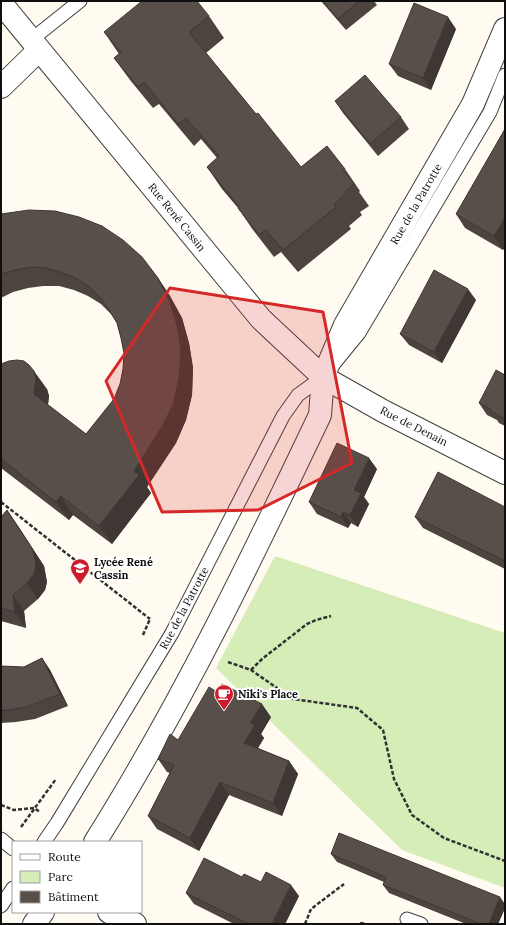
<svg xmlns="http://www.w3.org/2000/svg" width="506" height="925" viewBox="0 0 506 925" font-family="Lora,serif">
  <style>
    .green { fill: #d6edb7 }
    .lines { fill: none; stroke-linecap: round; stroke-linejoin: round }
    .service-casing { stroke: #424242; stroke-width: 15 }
    .minor-casing { stroke: #424242; stroke-width: 24 }
    .tertiary-casing { stroke: #424242; stroke-width: 24 }
    .path { stroke: #313131; stroke-width: 2.5; stroke-dasharray: 4 2; stroke-linecap: butt }
    .service { stroke: #fff; stroke-width: 13 }
    .minor { stroke: #fff; stroke-width: 22 }
    .tertiary { stroke: #fff; stroke-width: 22 }
    .wall { fill: #4d4440 }
    .shaded-wall { fill: #3e3734 }
    .building { fill: #594f4a; stroke: #3e3734 }
    .marked { fill: #d62828; fill-opacity: 0.2; stroke: #d62828; stroke-width: 3; stroke-linejoin: round }
    .labels { text-anchor: middle; dominant-baseline: central; stroke-width: 4; stroke-linejoin: round; paint-order: stroke }
    .street-label { font-size: 11px; fill: #0f0f0f; stroke: #fff }
    .poi-label { font-size: 11px; font-weight: bold; fill: #0f0f0f; stroke: #fff; text-anchor: start }
  </style>
  <rect width="100%" height="100%" fill="#fffbf1"/>
  <polygon class="green" points="275,556 505,633 505,888 402,850 216,668"/>
  <g class="lines">
    <defs>
      <g id="service">
        <polyline points="31,40 80,1"/>
        <polyline points="1,839 13,849"/>
        <polyline points="44,842 57,823 172,633 283,416 298,395 323,377 359,333 490,112 505,75"/>
        <polyline points="1,906 13,888"/>
        <polyline points="407,919 421,924"/>
      </g>
      <g id="minor">
        <polyline points="1,87 39,50"/>
        <polyline points="323,377 383,411 505,473"/>
        <polyline points="109,912 135,924"/>
        <polyline points="34,924 43,912"/>
      </g>
      <g id="tertiary">
        <polyline points="1,3 261,319 323,377"/>
        <path d="M 95,842 C 181,705 251,560 320,415 L 323,377 L 345,325 L 473,104 L 505,29"/>
      </g>
    </defs>
    <use href="#service" class="service-casing"/>
    <use href="#minor" class="minor-casing"/>
    <use href="#tertiary" class="tertiary-casing"/>
    <g class="path">
      <polyline points="1,502 150,619"/>
      <polyline points="143,635 150,619"/>
      <polyline points="228,662 251,670 293,699 357,708 383,730 394,779 412,815 444,838 505,861"/>
      <polyline points="251,670 262,659 307,624 316,620 331,616"/>
      <polyline points="1,805 14,810 34,808 40,812"/>
      <polyline points="21,827 56,779"/>
      <polyline points="305,924 311,909 344,884"/>
    </g>
    <use href="#service" class="service"/>
    <use href="#minor" class="minor"/>
    <use href="#tertiary" class="tertiary"/>
  </g>
  <g class="wall">
    <polygon points="321,1 374,1 377,5 346,30"/>
    <polygon points="209,16 224,38 206,53 256,114 301,167 345,169 360,191 359,192 369,206 360,212 362,215 349,226 351,229 298,272 281,252 274,257 253,230 238,208 222,189 207,167 217,158 201,139 194,146 159,104 153,108 130,80 114,58 119,54 104,32"/>
    <polygon points="456,29 431,90 398,76 389,64"/>
    <polygon points="335,101 401,117 409,129 378,156 343,113"/>
    <polygon points="505,129 505,247 503,250 465,228 456,214"/>
    <polygon points="1,214 158,278 170,296 182,318 189,343 193,368 192,395 186,420 176,443 147,487 151,493 112,544 73,515 69,520 1,468 1,364 47,389 49,396 48,405 86,434 114,399 120,384 123,369 124,353 121,338 117,323 112,315 101,304 88,296 74,290 59,286 43,286 28,288 13,292 1,298"/>
    <polygon points="476,300 442,363 409,345 400,334"/>
    <polygon points="505,375 505,426 499,423 497,420 487,415 479,403"/>
    <polygon points="377,469 364,497 369,504 358,527 351,523 348,528 317,514 309,502"/>
    <polygon points="505,507 505,569 423,528 415,517"/>
    <polygon points="1,517 18,526 44,566 47,582 45,590 38,599 24,611 26,628 1,621"/>
    <polygon points="42,658 50,670 68,706 35,719 16,722 1,723 1,666 24,667"/>
    <polygon points="271,717 261,734 264,738 258,748 289,761 298,774 282,816 229,795 199,851 157,829 148,816 170,773 167,772 158,759 178,740"/>
    <polygon points="331,854 505,904 505,908 498,924 466,924 389,893 383,885 384,882 337,862"/>
    <polygon points="242,877 261,882 299,896 285,924 234,924 194,904 186,893"/>
  </g>
  <g class="shaded-wall">
    <polygon points="448,17 456,29 431,90 423,78"/>
    <polygon points="505,218 505,247 503,250 494,236"/>
    <polygon points="158,278 170,296 182,318 189,343 193,368 192,395 186,420 176,443 147,487 151,493 112,544 99,526 134,471"/>
    <polygon points="468,289 476,300 442,363 434,352"/>
    <polygon points="34,371 47,389 49,396 47,412 34,394"/>
    <polygon points="369,458 377,469 364,497 369,504 358,527 350,515 354,490"/>
    <polygon points="61,496 73,515 69,520 56,502"/>
    <polygon points="7,510 18,526 44,566 47,582 45,590 38,599 27,583"/>
    <polygon points="343,512 351,523 348,528 341,517"/>
    <polygon points="13,595 24,611 26,628 15,612"/>
    <polygon points="42,658 50,670 68,706 60,694"/>
    <polygon points="262,704 271,717 261,734 264,738 253,756 244,743 250,723"/>
    <polygon points="289,761 298,774 282,816 273,803"/>
    <polygon points="220,782 229,795 199,851 190,838"/>
    <polygon points="291,885 299,896 285,924 272,924"/>
    <polygon points="500,897 505,904 505,908 498,924 489,924"/>
  </g>
  <g class="building">
    <polygon points="142,1 197,1 209,16 189,32 256,114 258,113 301,167 327,146 345,169 343,170 354,184 345,191 347,193 334,204 336,207 283,250 266,230 259,235 238,208 239,207 207,167 219,156 186,118 178,124 144,82 138,87 114,58 121,52 104,32"/>
    <polygon points="323,1 359,1 338,19"/>
    <polygon points="414,3 448,17 423,78 389,64"/>
    <polygon points="365,75 401,117 370,144 335,101"/>
    <polygon points="505,129 505,218 494,236 456,214"/>
    <polygon points="29,210 55,211 79,217 102,226 123,240 142,257 158,278 169,300 177,325 181,350 179,377 174,402 163,425 134,471 139,475 99,526 61,496 56,502 1,459 1,364 9,361 17,360 24,361 29,365 34,371 36,378 34,394 86,434 114,399 120,384 123,369 124,353 121,338 117,323 109,310 100,297 88,286 76,278 61,272 46,268 31,267 15,270 1,274 1,214"/>
    <polygon points="434,270 468,289 434,352 400,334"/>
    <polygon points="496,370 505,375 505,419 491,411 492,410 479,403"/>
    <polygon points="337,443 369,458 354,490 361,493 350,515 343,512 341,517 309,502"/>
    <polygon points="438,472 505,507 505,561 415,517"/>
    <polygon points="7,510 33,550 36,566 34,574 27,583 13,595 15,612 1,608 1,517"/>
    <polygon points="42,658 60,694 26,707 8,710 1,711 1,666 24,667"/>
    <polygon points="222,684 262,704 250,723 255,725 244,743 289,761 273,803 220,782 190,838 148,816 174,765 158,759 170,734 178,740 209,687 217,692"/>
    <polygon points="339,833 500,897 489,924 481,924 383,885 386,877 331,854"/>
    <polygon points="204,858 242,877 244,874 261,882 266,872 291,885 272,924 249,924 186,893"/>
    <polygon points="361,922 367,924 360,924"/>
  </g>
  <path class="marked" d="M 170,288 L 323,312 L 352,463 L 258,510 L 162,512 L 106,381 Z"/>
  <defs>
    <symbol id="school-pin" viewBox="-11 -11 22 30"><path d="M0 17L-7.5 6A9.5 9.5 0 1 1 7.5 6Z" fill="#cb1b2d" stroke="#fff"/><path d="M0-5L7-2L0 1L-7-2ZM-4 1L0 2.5L4 1V4Q0 6-4 4Z" fill="#fff"/></symbol>
    <symbol id="cafe-pin" viewBox="-11 -11 22 30"><path d="M0 17L-7.5 6A9.5 9.5 0 1 1 7.5 6Z" fill="#cb1b2d" stroke="#fff"/><path d="M-5.5-4.5H6V0H3Q3 3.5 0 3.5H-2.5Q-5.5 3.5-5.5 0ZM3-3.2v2h1.7v-2ZM-6 4.5H4V6H-6Z" fill="#fff"/></symbol>
  </defs>
  <g fill-rule="evenodd">
    <use href="#school-pin" x="69" y="557" width="22" height="30"/>
    <use href="#cafe-pin" x="213" y="683" width="22" height="30"/>
  </g>
  <g class="labels">
    <g class="street-label">
      <text transform="translate(416 204) rotate(-60)">Rue de la Patrotte</text>
      <text transform="translate(177 217) rotate(51)">Rue René Cassin</text>
      <text transform="translate(414 426) rotate(27)">Rue de Denain</text>
      <text transform="translate(184 608) rotate(-62)">Rue de la Patrotte</text>
    </g>
    <g class="poi-label">
      <text x="94" y="562">Lycée René<tspan x="94" dy="13">Cassin</tspan></text>
      <text x="238" y="694">Niki's Place</text>
    </g>
  </g>
  <rect width="506" height="925" fill="none" stroke="#0f0f0f" stroke-width="4"/>
  <rect x="12" y="841" width="130" height="72" fill="#ffffff" stroke="#9f9f9f"/>
  <rect x="20" y="854" width="20" height="6" fill="#ffffff" stroke="#9f9f9f"/>
  <text x="48" y="861" font-size="12" fill="#0f0f0f">Route</text>
  <rect x="20" y="871" width="20" height="12" fill="#d6edb7" stroke="#9f9f9f"/>
  <text x="48" y="881" font-size="12" fill="#0f0f0f">Parc</text>
  <rect x="20" y="891" width="20" height="12" fill="#594f4a" stroke="#9f9f9f"/>
  <text x="48" y="901" font-size="12" fill="#0f0f0f">Bâtiment</text>
</svg>
